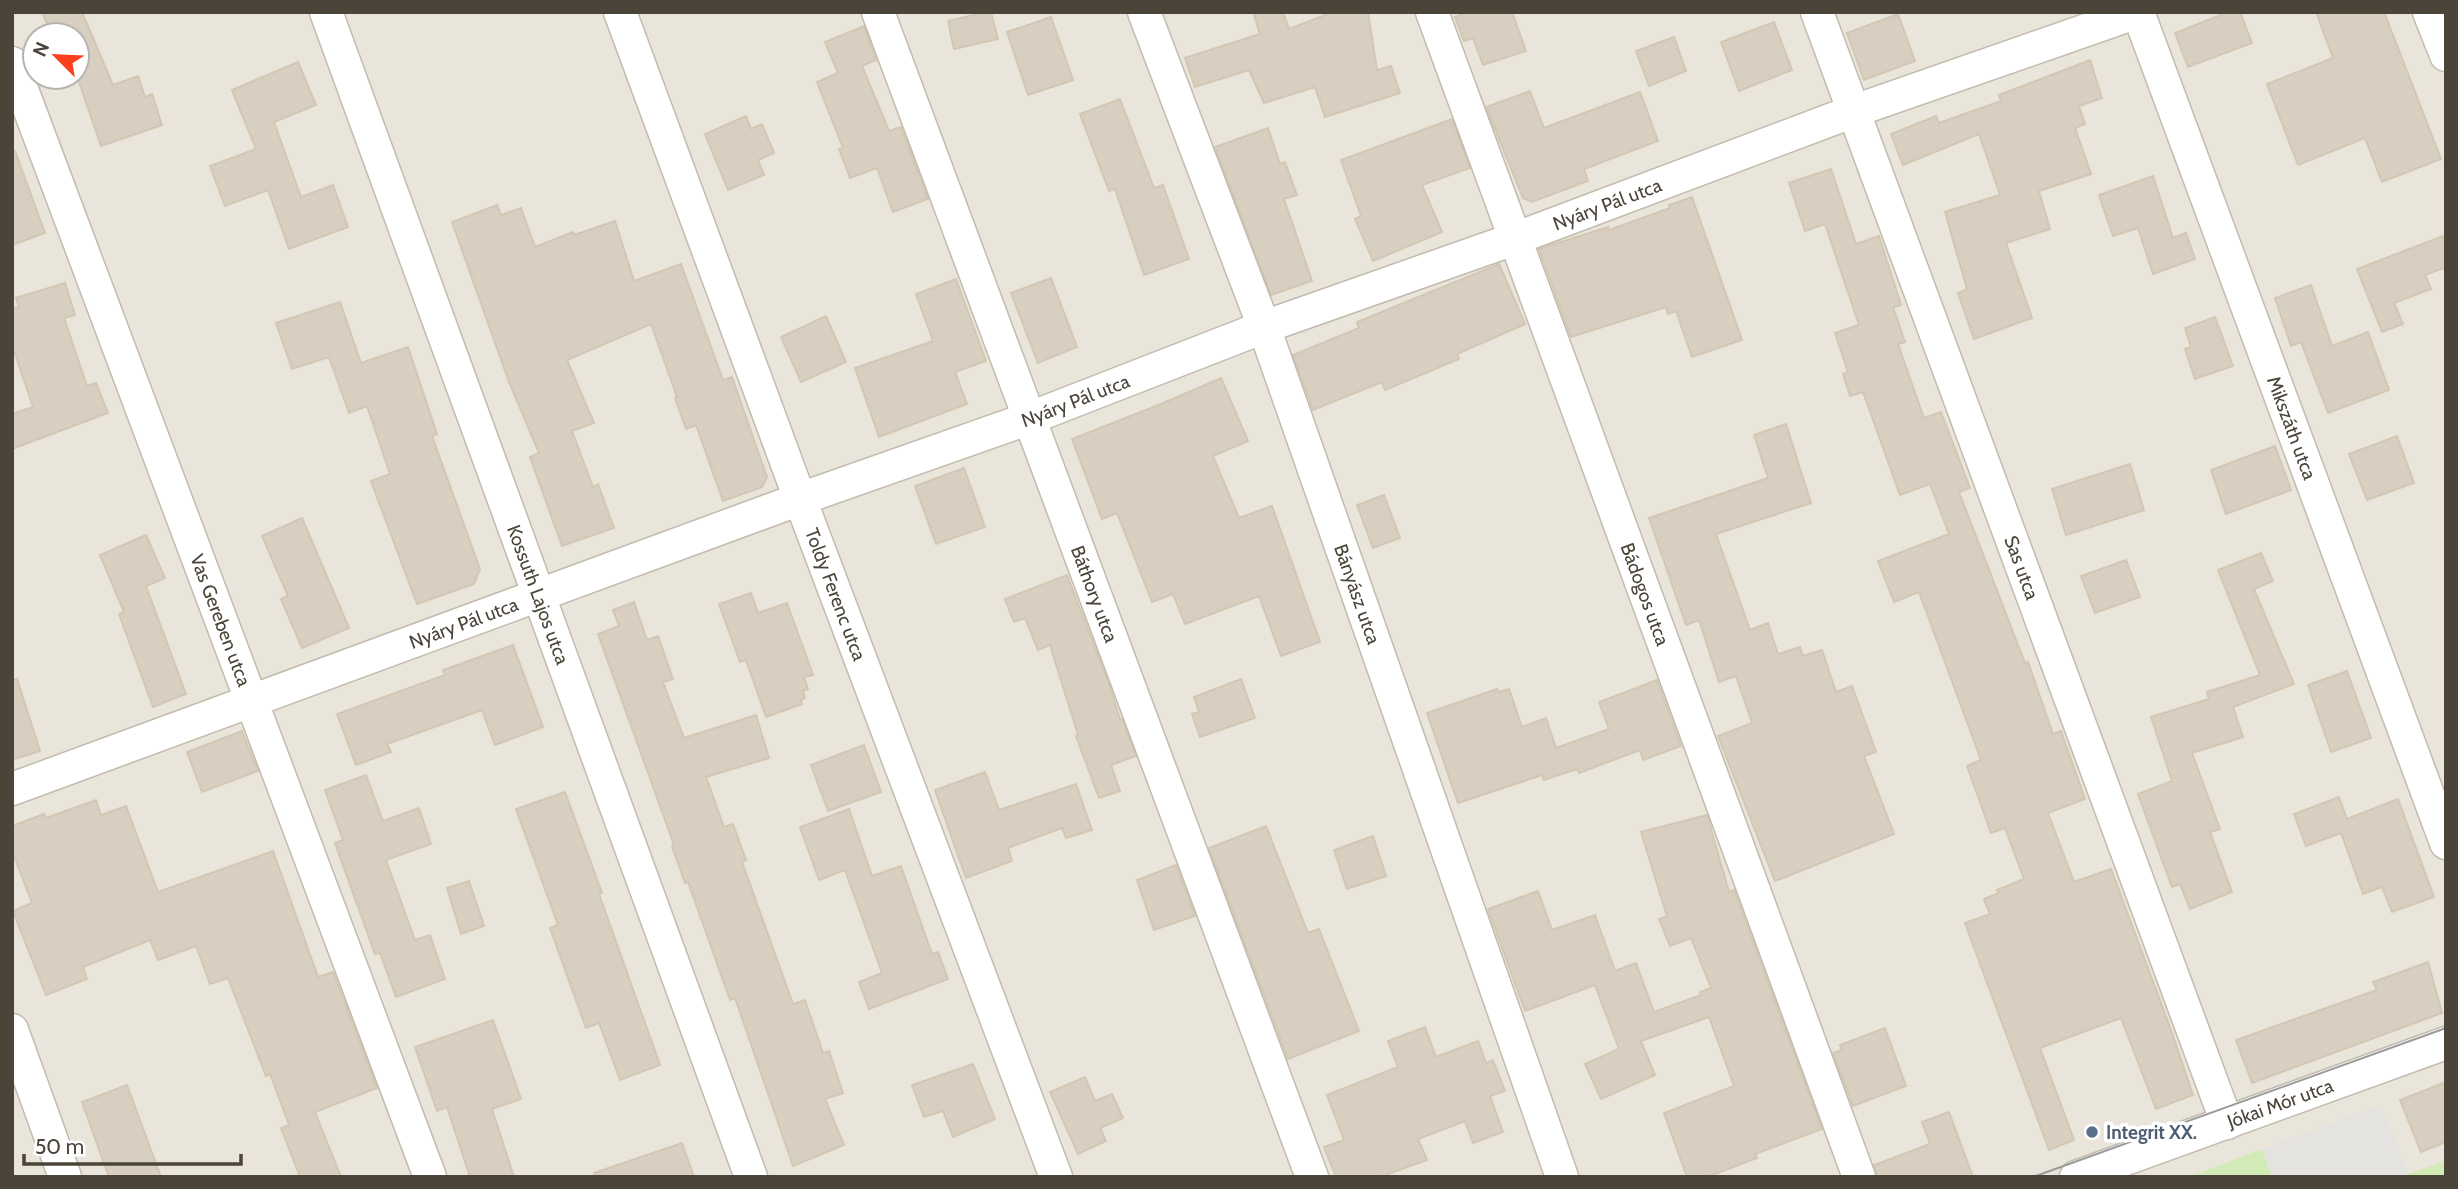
<svg xmlns="http://www.w3.org/2000/svg" width="2458" height="1189" viewBox="0 0 2458 1189" font-family="Cabin,sans-serif">
  <style>
    .residential { fill: #eae5da; fill-rule: evenodd }
    .green { fill: #d2eab5 }
    .parking { fill: #e5e3e0 }
    .building { fill: #d8cfc1; stroke: #d3c7b4; stroke-width: 2 }
    .lines { fill: none; stroke-linecap: round; stroke-linejoin: round }
    .minor-casing { stroke: #c2bbae; stroke-width: 35 }
    .minor { stroke: #fff; stroke-width: 32 }
    .tram { stroke: #9a9a9a; stroke-width: 2 }
    .service-dot { fill: #5c6f8a; stroke: #fff; stroke-width: 2.5 }
    .labels { text-anchor: middle; dominant-baseline: central; stroke-width: 7; stroke-linejoin: round; paint-order: stroke }
    .street-label { font-size: 19px; fill: #4b4439; stroke: #fff }
    .service-label { font-size: 19px; font-weight: bold; fill: #4e5e75; stroke: #fff; text-anchor: start }
  </style>
  <rect width="100%" height="100%" fill="#f6f3ec"/>
  <path class="residential" d="M 12,12 L 2446,12 L 2446,1177 L 12,1177 ZM 35,35 L 77,35 L 77,77 L 35,77 Z"/>
  <g class="green">
    <polygon points="2262,1149 2272,1177 2189,1177"/>
    <polygon points="2446,1161 2446,1177 2399,1177"/>
  </g>
  <polygon class="parking" points="2380,1105 2409,1173 2399,1177 2272,1177 2262,1149"/>
  <g class="building">
    <polygon points="42,12 82,12 113,85 138,76 145,97 152,94 162,125 101,146 77,76 77,35 52,35"/>
    <polygon points="986,12 991,12 998,39 954,49 948,21"/>
    <polygon points="1253,12 1283,12 1289,29 1333,12 1368,12 1377,70 1391,66 1400,93 1325,117 1315,87 1264,103 1249,70 1195,87 1185,58 1260,34"/>
    <polygon points="1468,12 1512,12 1526,51 1483,65 1473,38 1464,41 1455,17"/>
    <polygon points="2228,12 2240,12 2252,43 2188,67 2175,33"/>
    <polygon points="2316,12 2384,12 2441,159 2382,182 2365,138 2298,165 2267,84 2333,58"/>
    <polygon points="1898,14 1915,61 1864,80 1847,33"/>
    <polygon points="1051,17 1073,80 1028,95 1007,32"/>
    <polygon points="1774,22 1792,70 1739,91 1721,42"/>
    <polygon points="864,26 876,60 862,66 889,131 901,127 928,199 893,212 877,168 850,178 839,149 843,148 817,82 838,73 825,42"/>
    <polygon points="1674,37 1686,71 1649,86 1636,51"/>
    <polygon points="2090,60 2102,98 2079,106 2085,124 2075,128 2091,174 2039,191 2050,229 2006,243 2032,318 1974,339 1958,293 1967,289 1945,212 2000,195 1979,134 1903,165 1891,134 1936,116 1939,123 2001,101 1999,95"/>
    <polygon points="298,62 316,105 274,122 301,197 333,185 348,227 289,249 268,190 225,206 210,166 256,149 232,90"/>
    <polygon points="1530,91 1544,128 1640,92 1658,141 1584,169 1588,181 1532,202 1523,198 1486,107"/>
    <polygon points="1120,99 1154,188 1163,185 1189,259 1144,275 1115,189 1109,191 1080,114"/>
    <polygon points="746,116 751,129 762,124 774,153 758,160 764,175 728,190 705,134"/>
    <polygon points="1452,119 1470,168 1422,185 1442,232 1373,261 1355,219 1361,216 1341,160"/>
    <polygon points="1268,128 1280,164 1285,162 1297,195 1284,199 1312,281 1271,295 1215,147"/>
    <polygon points="15,151 45,233 12,245 12,152"/>
    <polygon points="1831,169 1856,244 1879,236 1901,305 1893,307 1905,342 1898,344 1924,418 1941,412 1970,488 1959,492 2025,663 2028,662 2053,734 2061,731 2085,799 2048,813 2074,882 2111,869 2171,1030 2193,1095 2156,1109 2121,1018 2040,1048 2074,1140 2049,1150 1965,923 1990,914 1984,899 1999,893 1997,890 2024,879 2005,828 1991,833 1967,766 1981,760 1919,592 1894,602 1878,561 1949,534 1930,484 1900,495 1863,392 1850,396 1843,374 1848,372 1835,333 1859,325 1825,224 1805,231 1789,183"/>
    <polygon points="2153,176 2173,238 2186,233 2195,259 2153,274 2138,228 2113,236 2099,195"/>
    <polygon points="1692,197 1742,340 1692,357 1676,311 1668,314 1666,307 1571,337 1539,249 1608,227 1609,230 1670,208 1669,205"/>
    <polygon points="497,205 501,215 521,208 535,247 573,232 574,235 615,221 634,281 681,264 723,380 732,377 767,477 762,487 723,501 696,425 686,429 675,398 677,397 651,324 567,360 594,423 572,431 593,487 598,484 614,528 562,546 530,457 539,453 509,382 452,222"/>
    <polygon points="2446,235 2446,267 2425,275 2431,289 2394,303 2403,324 2382,332 2357,269"/>
    <polygon points="1499,264 1525,324 1457,354 1459,359 1385,390 1382,382 1313,410 1293,355 1359,328 1357,322"/>
    <polygon points="1051,278 1077,347 1038,363 1011,293"/>
    <polygon points="956,279 986,361 955,372 967,404 879,437 855,368 933,341 916,294"/>
    <polygon points="65,283 75,315 64,318 87,386 96,383 108,413 12,449 12,414 33,407 12,345 12,309 19,307 16,298"/>
    <polygon points="2311,285 2332,346 2368,332 2389,390 2328,413 2301,342 2291,346 2275,298"/>
    <polygon points="340,302 361,363 408,347 437,434 432,436 480,569 474,584 417,604 371,481 390,474 367,406 349,413 329,357 292,369 276,323"/>
    <polygon points="826,316 846,362 801,382 781,337"/>
    <polygon points="2215,317 2233,366 2195,379 2185,349 2191,347 2185,328"/>
    <polygon points="1221,378 1248,441 1213,456 1239,518 1272,506 1320,642 1281,656 1259,596 1185,624 1173,594 1152,602 1117,513 1102,519 1072,439 1161,404"/>
    <polygon points="1786,424 1811,503 1716,534 1750,630 1768,623 1778,654 1800,647 1803,656 1822,650 1836,692 1852,686 1876,752 1864,756 1894,834 1775,881 1718,736 1752,723 1736,676 1719,682 1699,620 1686,625 1649,518 1768,478 1754,435"/>
    <polygon points="2397,436 2414,483 2367,500 2349,454"/>
    <polygon points="2275,446 2291,490 2226,514 2211,470"/>
    <polygon points="2130,464 2144,510 2066,535 2052,489"/>
    <polygon points="964,468 985,527 936,544 915,486"/>
    <polygon points="1384,495 1400,538 1373,548 1357,505"/>
    <polygon points="302,518 349,628 302,648 281,599 288,596 262,536"/>
    <polygon points="146,535 165,578 146,586 186,694 153,707 119,614 124,612 100,555"/>
    <polygon points="2261,553 2273,581 2254,589 2294,684 2233,707 2243,737 2192,753 2220,829 2210,832 2232,892 2190,909 2180,884 2172,887 2138,794 2172,781 2151,717 2209,699 2207,692 2260,675 2218,570"/>
    <polygon points="2126,560 2140,597 2095,613 2081,576"/>
    <polygon points="1067,575 1109,684 1120,719 1122,719 1136,756 1111,765 1120,791 1099,798 1076,736 1078,735 1050,645 1038,650 1025,618 1014,622 1005,599"/>
    <polygon points="751,593 758,613 787,603 813,675 804,677 808,689 803,691 805,698 801,700 802,704 766,717 746,660 740,662 719,604"/>
    <polygon points="634,602 647,640 658,636 673,679 663,682 684,738 756,715 769,758 706,777 724,827 733,824 746,860 742,862 793,1004 805,1000 823,1053 829,1051 843,1093 825,1099 844,1145 793,1166 735,998 730,1000 688,882 685,883 672,846 674,845 598,634 619,626 613,610"/>
    <polygon points="513,645 543,727 495,745 482,710 387,744 391,752 356,765 337,714 445,675 443,670"/>
    <polygon points="2347,671 2371,738 2331,752 2308,685"/>
    <polygon points="17,679 40,751 12,760 12,680"/>
    <polygon points="1241,679 1255,718 1200,737 1192,714 1199,712 1194,697"/>
    <polygon points="1657,680 1681,746 1643,760 1640,750 1579,773 1577,769 1544,780 1542,775 1458,803 1427,713 1497,689 1499,692 1509,689 1522,727 1546,718 1556,748 1609,729 1599,702"/>
    <polygon points="242,731 258,771 202,792 187,752"/>
    <polygon points="864,745 881,792 828,811 811,765"/>
    <polygon points="985,772 999,810 1076,784 1092,830 1066,838 1062,828 1008,848 1012,861 966,878 935,790"/>
    <polygon points="366,775 383,821 419,808 431,844 386,860 415,940 430,935 445,979 396,997 380,953 375,954 335,843 343,840 325,790"/>
    <polygon points="565,792 602,893 599,894 660,1065 620,1080 599,1023 586,1028 550,928 558,925 516,809"/>
    <polygon points="2339,797 2347,819 2398,799 2434,897 2392,912 2382,887 2363,894 2341,833 2306,846 2294,814"/>
    <polygon points="96,800 101,815 126,806 158,892 273,851 318,977 333,972 377,1088 315,1112 341,1177 300,1177 281,1128 289,1125 270,1074 266,1076 228,978 210,984 196,946 158,960 150,940 83,967 87,979 46,995 13,911 32,903 12,851 12,826 44,814 46,818"/>
    <polygon points="849,809 872,876 901,866 932,954 938,952 948,979 869,1009 859,982 882,973 845,870 819,880 800,827"/>
    <polygon points="1707,815 1729,892 1734,890 1822,1129 1755,1154 1757,1158 1707,1177 1687,1177 1664,1113 1734,1086 1709,1017 1641,1041 1655,1075 1601,1099 1585,1064 1619,1049 1595,985 1525,1011 1488,909 1538,891 1552,930 1595,915 1615,971 1636,963 1654,1012 1701,995 1700,992 1711,988 1691,938 1670,946 1659,919 1667,916 1641,832"/>
    <polygon points="1266,826 1308,933 1319,929 1359,1031 1288,1059 1209,848"/>
    <polygon points="1373,836 1386,876 1347,889 1334,850"/>
    <polygon points="1176,865 1195,916 1154,930 1137,880"/>
    <polygon points="469,881 484,926 461,934 447,888"/>
    <polygon points="2428,962 2442,1013 2252,1083 2236,1040 2377,990 2373,982"/>
    <polygon points="493,1020 521,1099 492,1109 514,1177 470,1177 447,1107 437,1111 415,1047"/>
    <polygon points="1425,1027 1436,1057 1478,1041 1486,1063 1493,1060 1505,1091 1490,1096 1503,1132 1473,1143 1465,1121 1418,1139 1427,1160 1380,1177 1336,1177 1324,1147 1344,1140 1327,1095 1398,1067 1388,1041"/>
    <polygon points="1885,1028 1906,1086 1853,1106 1833,1053 1842,1050 1840,1045"/>
    <polygon points="973,1064 995,1119 953,1137 943,1111 924,1117 912,1085"/>
    <polygon points="1085,1077 1095,1101 1112,1094 1123,1118 1100,1128 1106,1141 1078,1154 1050,1092"/>
    <polygon points="2446,1082 2446,1142 2421,1152 2400,1100"/>
    <polygon points="127,1085 161,1177 109,1177 82,1102"/>
    <polygon points="1949,1112 1973,1177 1877,1177 1874,1165 1930,1144 1922,1122"/>
    <polygon points="682,1143 694,1177 595,1177 594,1173"/>
  </g>
  <g class="lines">
    <defs>
      <g id="minor">
        <path id="s1" d="M 326,12 L 751,1177"/>
        <path id="s2" d="M 620,12 L 800,499 L 1056,1177"/>
        <path id="s3" d="M 878,12 L 1312,1177"/>
        <path id="s4" d="M 1144,12 L 1264,327 L 1562,1177"/>
        <path id="s5" d="M 1432,12 L 1859,1177"/>
        <path id="s6" d="M 1817,12 L 2227,1123"/>
        <polyline points="2429,12 2446,55"/>
        <path id="s7" d="M 12,63 L 430,1177"/>
        <path id="s8" d="M 12,789 L 800,499 L 1030,418 L 1264,327 L 1514,239 L 1854,111 L 2138,12 L 2446,843"/>
        <polyline points="12,1030 65,1177"/>
        <path id="s9" d="M 2076,1177 L 2446,1043"/>
      </g>
    </defs>
    <use href="#minor" class="minor-casing"/>
    <use href="#minor" class="minor"/>
    <polyline class="tram" points="2033,1177 2446,1028"/>
  </g>
  <circle class="service-dot" cx="2092" cy="1132" r="7"/>
  <g class="labels">
    <g class="street-label">
      <text stroke="none"><textPath href="#s8" startOffset="1699">Nyáry Pál utca</textPath></text>
      <text stroke="none"><textPath href="#s8" startOffset="1132">Nyáry Pál utca</textPath></text>
      <text stroke="none"><textPath href="#s8" startOffset="2707">Mikszáth utca</textPath></text>
      <text stroke="none"><textPath href="#s6" startOffset="592">Sas utca</textPath></text>
      <text stroke="none"><textPath href="#s4" startOffset="620">Bányász utca</textPath></text>
      <text stroke="none"><textPath href="#s1" startOffset="620">Kossuth Lajos utca</textPath></text>
      <text stroke="none"><textPath href="#s3" startOffset="621">Báthory utca</textPath></text>
      <text stroke="none"><textPath href="#s2" startOffset="621">Toldy Ferenc utca</textPath></text>
      <text stroke="none"><textPath href="#s5" startOffset="620">Bádogos utca</textPath></text>
      <text stroke="none"><textPath href="#s7" startOffset="595">Vas Gereben utca</textPath></text>
      <text stroke="none"><textPath href="#s8" startOffset="481">Nyáry Pál utca</textPath></text>
      <text stroke="none"><textPath href="#s9" startOffset="217">Jókai Mór utca</textPath></text>
    </g>
    <g class="service-label">
      <text x="2106" y="1132">Integrit XX.</text>
    </g>
  </g>
  <rect width="2458" height="1189" fill="none" stroke="#4b4439" stroke-width="28"/>
  <g transform="translate(56 56) rotate(294)"><circle r="33" fill="#ffffff" stroke="#b7b4b0" stroke-width="2"/>
  <path d="M0-5L12 26L0 18L-12 26Z" fill="#fc3f1d"/>
  <text y="-10" font-size="19" font-weight="bold" text-anchor="middle" fill="#4b4439">N</text>
  </g>
  <path d="M24 1154v10h217v-10" fill="none" stroke="#4b4439" stroke-width="3.5"/>
  <text x="35" y="1154" font-size="21" fill="#4b4439" stroke="#ffffff" stroke-width="5" paint-order="stroke">50 m</text>
</svg>
